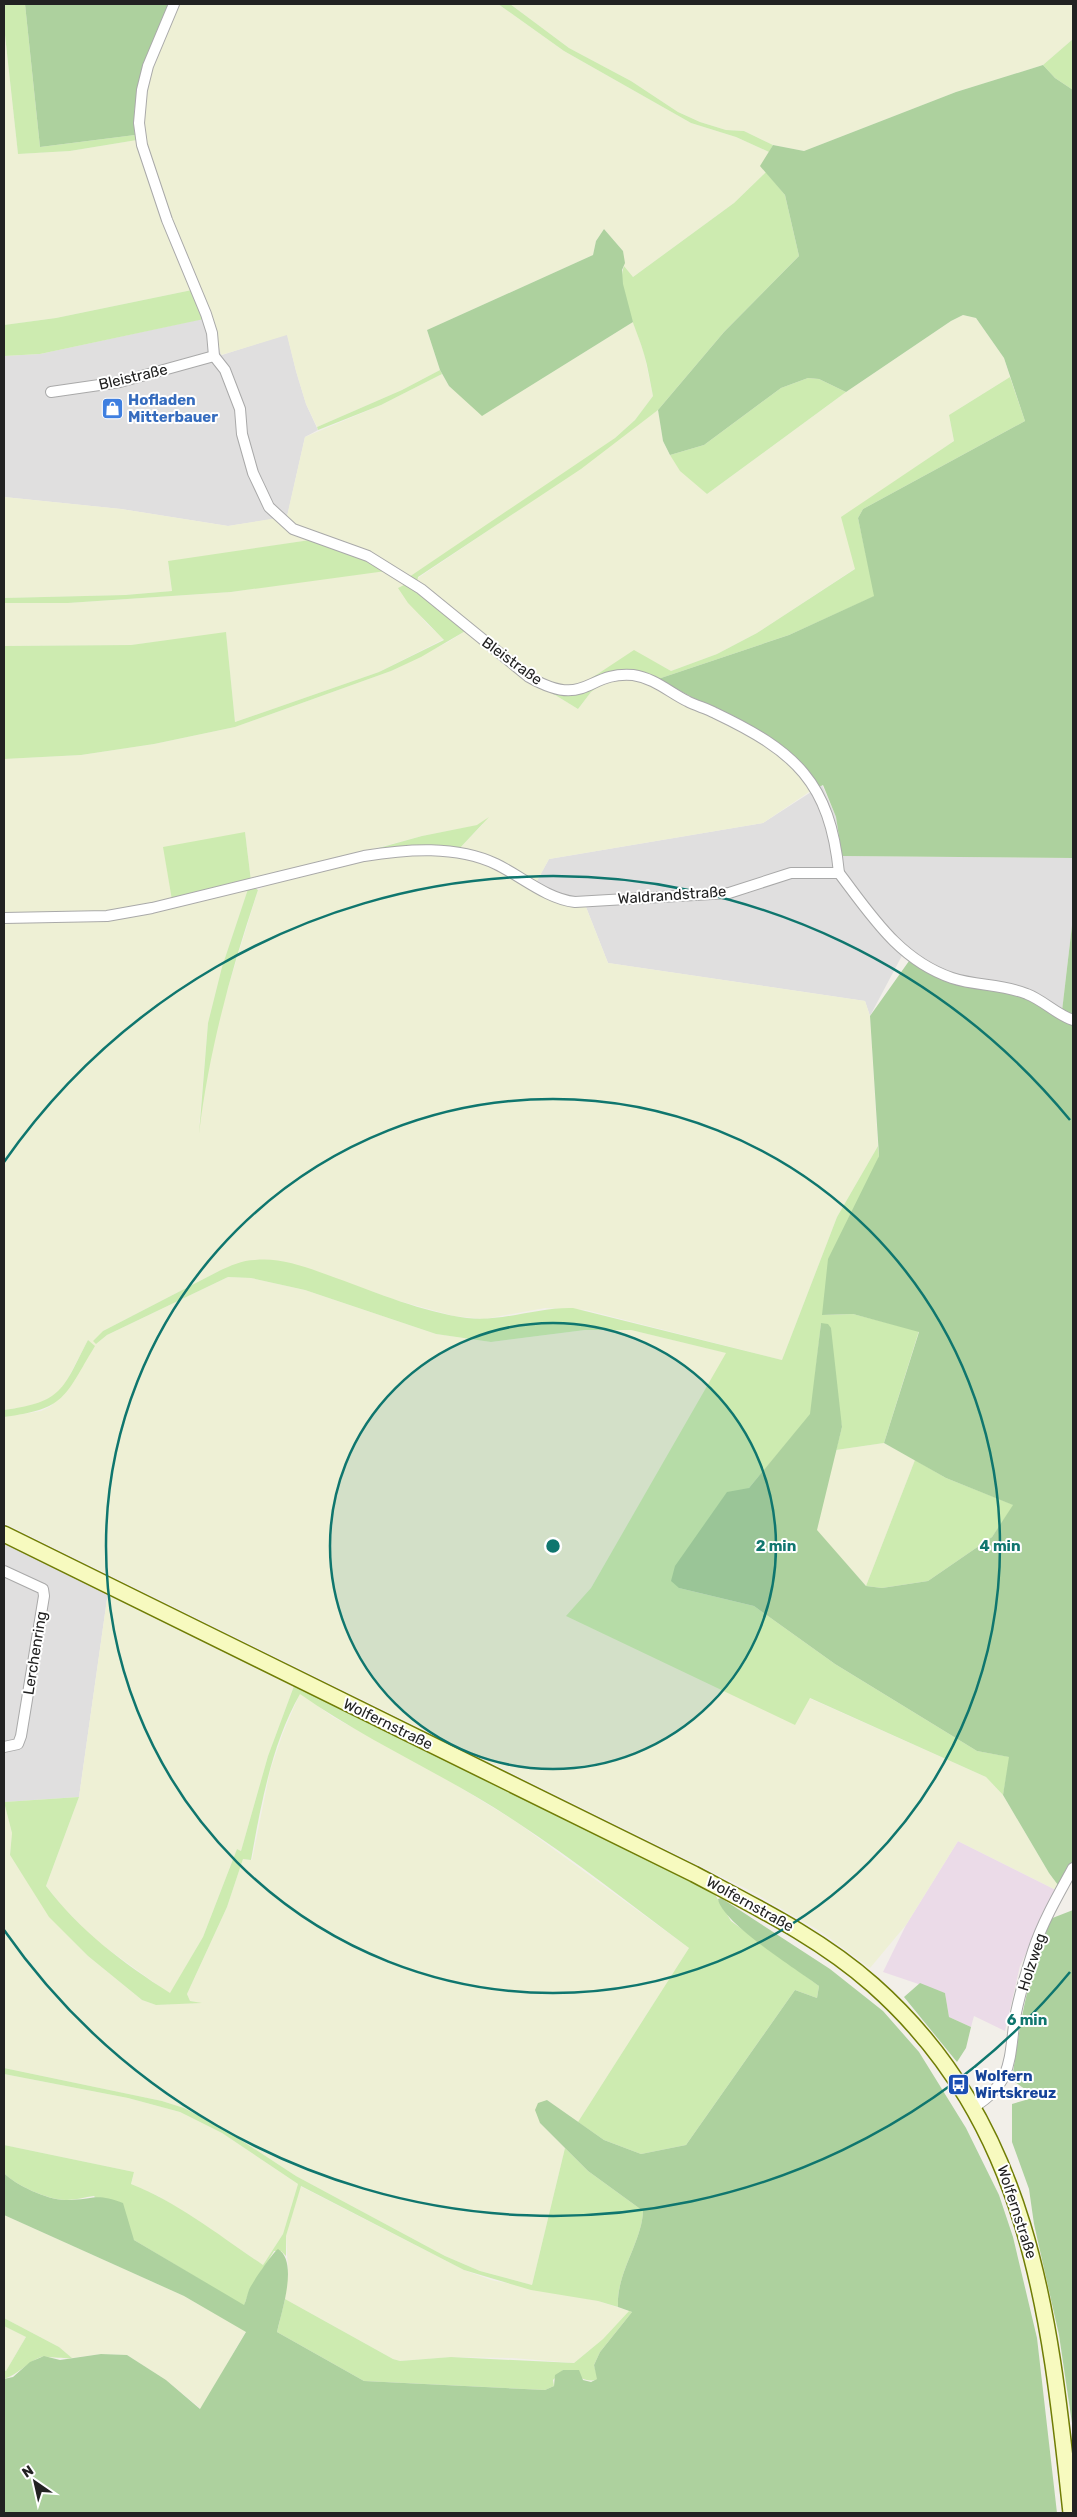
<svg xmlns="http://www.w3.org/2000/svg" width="1077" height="2517" viewBox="0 0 1077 2517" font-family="Rubik,sans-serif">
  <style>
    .residential { fill: #e0dfdf }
    .industrial { fill: #ebdbe8 }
    .farmland { fill: #eef0d5 }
    .grass { fill: #cdebb0 }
    .forest { fill: #add19e }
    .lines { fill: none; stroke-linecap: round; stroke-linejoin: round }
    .street-casing { stroke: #a9a9a9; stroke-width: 12 }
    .secondary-casing { stroke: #707d05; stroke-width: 18 }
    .street { stroke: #fff; stroke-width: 10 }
    .secondary { stroke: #f7fabf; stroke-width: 15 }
    .ring { fill: none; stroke: #0f766e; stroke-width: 2.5 }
    .labels { text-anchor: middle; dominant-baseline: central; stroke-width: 4; stroke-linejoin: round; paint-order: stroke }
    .street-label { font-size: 15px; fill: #222; stroke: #fff }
    .shop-label { font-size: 15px; font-weight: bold; fill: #366cbe; stroke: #fff; text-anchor: start }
    .transit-label { font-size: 15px; font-weight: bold; fill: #164399; stroke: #fff; text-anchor: start }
    .centre { fill: #0f766e; stroke: #fff; stroke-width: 2.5 }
    .ring-label { font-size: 15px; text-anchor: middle; font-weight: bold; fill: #0f766e; stroke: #fff; stroke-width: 4; stroke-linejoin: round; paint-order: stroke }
  </style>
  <rect width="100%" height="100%" fill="#f2efe9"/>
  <g class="residential">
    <polygon points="211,317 222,355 287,334 296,371 306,404 318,430 305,437 287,517 228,526 121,509 4,497 4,356 40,354"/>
    <polygon points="822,785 836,817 843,856 1073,858 1073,917 1062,1011 1028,988 965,978 928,964 906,948 870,1016 865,1001 608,963 586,907 558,904 533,888 549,859 763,823"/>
    <polygon points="4,1541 108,1592 79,1797 4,1802"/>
  </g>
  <polygon class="industrial" points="958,1841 1056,1890 1020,1966 1005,2031 974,2016 971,2027 949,2017 945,1993 883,1972 906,1925"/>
  <g class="farmland">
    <polygon points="178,4 498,4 564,51 691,123 736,137 769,152 761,166 766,172 734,203 633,277 624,266 623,251 604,229 596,241 593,255 427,330 440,370 402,390 317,427 306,404 296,371 287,335 221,355 211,317 193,276 149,160 142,127 147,85"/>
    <polygon points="510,4 1073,4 1073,39 1043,65 956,92 804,151 773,145 744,131 726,130 700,122 678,112 631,81 569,48"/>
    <polygon points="4,26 18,154 70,151 137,140 142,163 192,290 56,318 4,325"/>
    <polygon points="963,315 976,318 1004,358 1010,377 949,415 954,441 842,517 856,568 757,633 717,654 671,671 634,651 587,681 570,687 560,686 531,674 417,583 418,578 523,507 658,410 663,441 670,455 707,494 846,392 951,321"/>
    <polygon points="633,322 644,353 653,396 635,420 615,438 567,473 409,577 298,528 283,517 287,516 305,437 381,405 442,374 449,386 483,415"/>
    <polygon points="4,497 121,509 228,526 277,518 310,540 168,562 172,591 125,595 4,598"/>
    <polygon points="372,571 386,571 408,583 399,588 427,624 444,639 379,672 235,722 226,633 131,645 4,646 4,603 68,603 231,592"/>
    <polygon points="467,630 547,690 578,709 591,692 600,685 617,679 633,679 653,684 784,755 812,790 763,823 549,859 537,881 513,869 458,850 483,824 422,836 251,881 245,832 172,900 134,908 76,914 4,914 4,759 81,755 154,744 235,727 391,671 448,642"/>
    <polygon points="403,855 457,856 489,865 558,904 586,907 608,963 865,1001 870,1016 878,1146 837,1217 782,1360 586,1310 545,1308 484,1319 454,1316 399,1301 314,1271 219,1271 103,1331 96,1344 107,1335 228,1277 251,1278 305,1290 436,1334 491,1342 585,1330 631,1330 727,1353 591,1588 567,1616 795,1724 809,1698 986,1777 1003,1795 1049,1873 1058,1885 1056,1890 958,1841 906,1925 870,1968 820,1931 751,1891 4,1523 4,1417 41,1411 51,1406 94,1346 88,1340 65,1384 57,1394 37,1405 4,1410 4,920 58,920 248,889 222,967 208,1023 199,1128 210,1055 222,1007 258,890 265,886 353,862"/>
    <polygon points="884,1443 915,1460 866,1586 816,1530 836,1450"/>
    <polygon points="108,1592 294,1686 268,1756 241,1851 237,1849 203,1937 170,1994 94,1939 63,1907 46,1886 79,1797"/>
    <polygon points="300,1693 333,1717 430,1769 515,1821 689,1948 578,2122 547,2100 540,2123 565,2148 532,2285 480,2271 445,2256 296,2176 224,2129 184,2108 162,2101 4,2068 4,1802 12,1833 10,1855 50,1917 88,1956 142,2000 156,2005 199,2003 190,2001 187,1994 227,1907 243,1859 252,1860 270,1771 283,1733"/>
    <polygon points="4,2074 128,2098 180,2112 222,2133 298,2184 283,2234 263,2265 196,2219 158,2196 131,2184 134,2172 4,2145"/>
    <polygon points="300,2186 464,2270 491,2280 598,2301 629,2311 603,2339 574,2363 512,2358 451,2357 400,2361 393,2359 285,2299 288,2269 286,2236"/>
    <polygon points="4,2215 184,2296 246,2331 201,2409 166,2380 127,2355 101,2354 72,2358 59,2347 4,2318"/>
    <polygon points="4,2326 26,2337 6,2371 4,2370"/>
  </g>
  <g class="grass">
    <polygon points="4,4 25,4 40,147 135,135 137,140 70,151 18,154 4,26"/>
    <polygon points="498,4 510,4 569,48 631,81 678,112 700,122 726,130 744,131 773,145 769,152 736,137 691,123 564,51"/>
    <polygon points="1073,39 1073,90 1055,78 1043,65"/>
    <path d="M 766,172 L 785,195 L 799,256 L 724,332 L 658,410 L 581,469 L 418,577 L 417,583 L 409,577 L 615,438 L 635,420 L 653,396 C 650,382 648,367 644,354 C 638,331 615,288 624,266 L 633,277 L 734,203 Z"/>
    <polygon points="192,290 204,319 40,354 4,356 4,325 56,318"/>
    <polygon points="440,370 442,374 381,405 318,430 317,427 402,390"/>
    <polygon points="1010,377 1025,421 863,509 858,518 875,596 789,635 658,679 641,674 580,688 570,687 587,681 634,650 671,671 717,654 757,633 855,569 841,517 954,441 949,415"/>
    <polygon points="808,378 819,379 846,392 707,494 680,471 670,455 704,445 781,388"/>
    <polygon points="310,540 357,555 386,571 231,592 68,603 4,603 4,598 125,595 172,591 168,561"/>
    <polygon points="408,583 467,630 421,657 391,671 235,727 154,744 81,755 4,759 4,646 131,645 226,632 235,722 379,672 444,640 408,603 398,588"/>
    <polygon points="600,685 591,692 578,709 547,690"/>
    <polygon points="489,817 458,850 364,852 422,836 477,825"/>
    <polygon points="245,832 251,881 172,900 163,847"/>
    <path d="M 255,888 L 258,890 C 231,970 209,1050 199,1134 L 208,1023 L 222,967 L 248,889 Z"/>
    <path d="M 878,1146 L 879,1156 L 823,1315 L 853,1314 L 919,1331 L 884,1443 L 836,1450 L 842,1427 L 821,1323 L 811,1414 L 749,1488 L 679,1588 L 754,1606 L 835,1664 L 977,1751 L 1010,1757 L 1003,1795 L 986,1777 L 810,1698 L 795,1725 L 566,1616 L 591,1588 L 726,1353 L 631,1330 L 585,1330 L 491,1342 L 436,1334 L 305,1290 L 251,1278 L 228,1277 L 107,1335 L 96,1344 L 93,1341 L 103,1331 L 219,1271 C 230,1266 242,1260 255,1260 C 282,1257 311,1269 336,1278 C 378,1293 422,1312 467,1318 C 503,1322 537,1307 573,1308 L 782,1360 L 837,1217 Z"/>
    <path d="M 88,1340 L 95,1346 C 64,1397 66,1409 4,1417 L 4,1410 C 63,1402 62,1390 88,1340 Z"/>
    <polygon points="915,1460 946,1478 1014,1505 992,1537 928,1581 882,1588 866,1586"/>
    <path d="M 294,1686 L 714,1893 L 731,1921 L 819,1986 L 817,1998 L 795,1990 L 686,2145 L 641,2154 L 604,2140 L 578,2122 L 689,1948 C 631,1905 575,1860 515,1821 C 446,1775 368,1742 300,1694 C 272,1743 261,1804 251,1860 L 243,1859 L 227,1907 L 187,1994 L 190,2001 L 202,2003 L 156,2005 L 142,2000 L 88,1956 L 49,1917 L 10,1855 L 12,1833 L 4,1802 L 79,1797 L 46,1886 C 80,1931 123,1963 170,1993 L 203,1937 L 237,1849 L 241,1851 L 268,1756 Z"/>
    <path d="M 4,2068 L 162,2101 L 184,2108 L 224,2129 L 296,2176 L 445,2256 L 480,2271 L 532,2285 L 565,2148 L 588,2171 L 643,2211 C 642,2242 616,2273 618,2307 L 598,2301 L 531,2290 L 464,2270 L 301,2186 L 286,2236 L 286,2256 L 281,2251 L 274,2251 C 263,2270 250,2285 244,2306 L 134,2240 L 94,2196 C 85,2197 76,2200 67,2200 C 50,2201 15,2185 4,2173 L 4,2145 L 134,2172 L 131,2184 C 179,2203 220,2236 263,2265 L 283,2234 L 298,2184 L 222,2133 L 180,2112 L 128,2098 L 4,2074 Z"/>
    <path d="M 285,2299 L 393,2359 L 400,2361 L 451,2357 L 574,2363 L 603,2339 L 629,2311 L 632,2312 L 600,2352 L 594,2365 L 598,2379 C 582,2385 577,2371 563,2370 L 553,2380 L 554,2386 L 545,2390 L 364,2381 L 277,2332 Z"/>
    <path d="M 4,2318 L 59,2347 L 72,2358 C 62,2359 46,2356 41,2357 C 27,2362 18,2375 4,2379 L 4,2370 L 6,2371 L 26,2337 L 4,2326 Z"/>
  </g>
  <g class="forest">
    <path d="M 25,4 L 169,4 C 152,46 130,88 135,135 L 40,147 Z"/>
    <polygon points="1043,65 1055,78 1073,90 1073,858 842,856 836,817 823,785 819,787 796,758 783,746 658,679 789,635 874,596 858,518 863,509 1025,421 1004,358 976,318 963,315 951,321 846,392 819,379 808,378 781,388 704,445 670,455 663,441 658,410 724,332 799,256 785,195 760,166 773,145 804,151 956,92"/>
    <polygon points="604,229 623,251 625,263 622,270 623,284 633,322 482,416 449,386 440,370 427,330 593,255 596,241"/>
    <polygon points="1073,917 1073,1015 1062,1011"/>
    <polygon points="909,961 933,973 1025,996 1073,1024 1073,1863 1058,1885 1049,1873 1003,1795 1009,1757 977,1751 835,1664 754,1606 679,1588 671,1581 675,1566 727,1492 749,1488 810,1414 821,1323 828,1324 831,1328 842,1427 817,1530 866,1586 882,1588 928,1581 992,1537 1013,1505 946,1478 884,1443 919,1332 853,1314 822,1315 828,1259 879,1156 870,1016"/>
    <path d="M 721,1898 L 830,1969 L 883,2011 L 919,2052 L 966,2128 L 999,2195 L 1013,2237 L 1037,2338 L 1057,2513 L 4,2513 L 4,2379 L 13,2377 L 30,2362 L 44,2356 L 60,2360 L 101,2354 L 127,2355 L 166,2380 L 200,2409 L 246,2332 L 184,2296 L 4,2215 L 4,2173 C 15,2185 50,2201 66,2200 C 93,2200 95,2192 123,2203 L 134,2240 L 244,2305 C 246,2301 247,2295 249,2290 C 251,2284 274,2251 278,2249 C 299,2262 281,2313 277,2332 L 364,2381 L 545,2390 L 554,2386 L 555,2375 L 563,2370 L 579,2370 L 583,2380 L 591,2382 L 597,2379 L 594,2365 L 600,2352 L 632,2312 L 618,2307 C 616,2273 642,2242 643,2211 L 588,2171 L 540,2123 L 535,2110 L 538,2103 L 547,2100 L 604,2140 L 641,2154 L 686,2145 L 795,1990 L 817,1998 L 819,1986 C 798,1970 722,1923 718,1899 Z"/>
    <path d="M 1073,1910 L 1073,2430 L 1059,2335 L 1034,2224 L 1029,2189 L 1012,2142 L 1012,2104 L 1036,2097 L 1012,2080 C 1020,2021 1028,1976 1050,1919 Z"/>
    <polygon points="920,1983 945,1993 949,2017 971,2027 966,2048 957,2062 904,1997"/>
  </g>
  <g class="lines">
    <defs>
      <g id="street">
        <path d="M 174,4 L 148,66 L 142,90 L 139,123 L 142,145 L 167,220 L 206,314 L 212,333 L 214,356 L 225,370 L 240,409 L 242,434 L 253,473 L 269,507 L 293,529 L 368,556 L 421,589 L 529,677 C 587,710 586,671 633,675 C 654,678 669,692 687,701 C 696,706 706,708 715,713 C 795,751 830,782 839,873"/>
        <polyline points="51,392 120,382 214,356"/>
        <path d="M 4,918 L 107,916 L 152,908 L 364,856 C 407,849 456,845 496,864 C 521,876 547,899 575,902 L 729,893 L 791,873 L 839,873 C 871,915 899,960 952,978 C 976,986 1003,984 1027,994 C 1043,1000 1057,1015 1073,1020"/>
        <polyline points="4,1571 43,1589 44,1596 21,1736 18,1744 4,1747"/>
        <path d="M 974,2107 C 1013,2083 1009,2059 1015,2018 C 1019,1996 1026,1973 1033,1951 C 1042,1923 1058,1895 1073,1868"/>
      </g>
      <path id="secondary" d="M 4,1534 L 694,1874 C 756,1907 820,1938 873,1985 C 1031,2125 1050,2316 1071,2513"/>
    </defs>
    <use href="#street" class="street-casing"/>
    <use href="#secondary" class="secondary-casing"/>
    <use href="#street" class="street"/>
    <use href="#secondary" class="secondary"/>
  </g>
  <circle cx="553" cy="1546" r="223" fill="#0f766e" fill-opacity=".12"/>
  <g class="ring">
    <circle cx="553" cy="1546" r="223"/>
    <circle cx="553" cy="1546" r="447"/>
    <path d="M1070 1972A670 670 0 0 1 4 1930M4 1162A670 670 0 0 1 1070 1120"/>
  </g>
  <defs>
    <symbol id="shop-square" viewBox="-11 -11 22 22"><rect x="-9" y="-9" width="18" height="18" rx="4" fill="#3f7fe0" stroke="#fff"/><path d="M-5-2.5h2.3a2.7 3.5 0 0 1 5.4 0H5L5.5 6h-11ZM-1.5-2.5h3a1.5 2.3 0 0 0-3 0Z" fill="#fff"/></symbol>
    <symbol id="bus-square" viewBox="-11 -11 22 22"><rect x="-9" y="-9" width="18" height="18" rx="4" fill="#1a4fb4" stroke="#fff"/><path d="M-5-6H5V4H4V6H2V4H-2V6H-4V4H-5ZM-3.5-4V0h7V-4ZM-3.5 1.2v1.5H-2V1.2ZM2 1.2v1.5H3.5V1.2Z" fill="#fff"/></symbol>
  </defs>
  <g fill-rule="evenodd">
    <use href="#shop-square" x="100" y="396" width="25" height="25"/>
    <use href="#bus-square" x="946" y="2072" width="25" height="25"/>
  </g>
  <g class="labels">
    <g class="street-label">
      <text transform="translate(133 377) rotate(-13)">Bleistraße</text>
      <text transform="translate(512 661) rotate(36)">Bleistraße</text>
      <text transform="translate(672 895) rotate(-4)">Waldrandstraße</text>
      <text transform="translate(35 1653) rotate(-81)">Lerchenring</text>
      <text transform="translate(388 1724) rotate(26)">Wolfernstraße</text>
      <text transform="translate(750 1904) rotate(29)">Wolfernstraße</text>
      <text transform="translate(1032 1962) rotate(-72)">Holzweg</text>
      <text transform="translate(1017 2212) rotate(72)">Wolfernstraße</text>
    </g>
    <g class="shop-label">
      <text x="128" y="400">Hofladen<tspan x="128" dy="17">Mitterbauer</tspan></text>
    </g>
    <g class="transit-label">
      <text x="975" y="2076">Wolfern<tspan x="975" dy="17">Wirtskreuz</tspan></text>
    </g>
  </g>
  <circle cx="553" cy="1546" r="8" class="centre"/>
  <g class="ring-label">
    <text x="776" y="1551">2 min</text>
    <text x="1000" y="1551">4 min</text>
    <text x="1027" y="2025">6 min</text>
  </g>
  <rect width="1077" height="2517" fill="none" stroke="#222222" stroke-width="10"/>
  <g transform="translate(35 2482) rotate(326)" stroke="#ffffff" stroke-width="4" paint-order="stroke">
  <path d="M0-4L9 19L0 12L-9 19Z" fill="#222222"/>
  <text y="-8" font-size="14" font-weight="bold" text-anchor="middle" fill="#222222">N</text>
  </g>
</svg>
